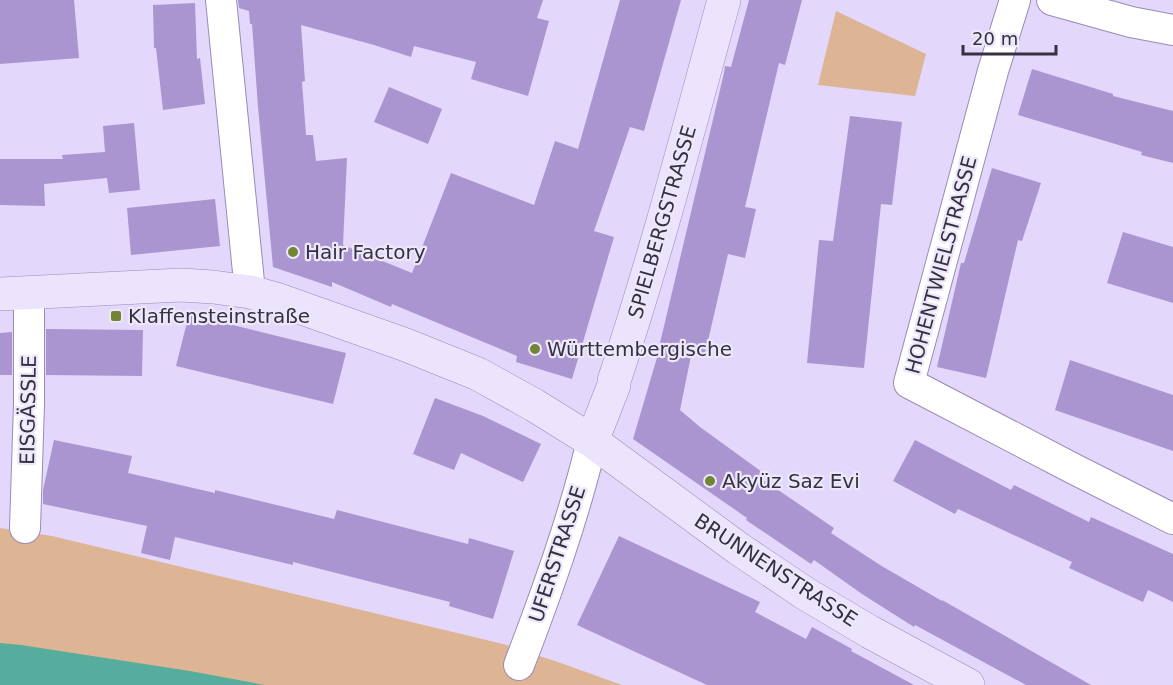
<svg xmlns="http://www.w3.org/2000/svg" width="1173" height="685" viewBox="0 0 1173 685" font-family="'DejaVu Sans',sans-serif">
  <style>
    .green { fill: #ddb595 }
    .water { fill: #56ad9d }
    .building { fill: #aa95d0 }
    .lines { fill: none; stroke-linecap: round; stroke-linejoin: round }
    .street-casing { stroke: #9a8bb6; stroke-width: 32 }
    .secondary-casing { stroke: #9a8bb6; stroke-width: 34 }
    .street { stroke: #fff; stroke-width: 30 }
    .secondary { stroke: #ece3fc; stroke-width: 33 }
    .poi-dot { fill: #728534; stroke: #ede7fa; stroke-width: 2 }
    .labels { text-anchor: middle; dominant-baseline: central; stroke-width: 4.5; stroke-linejoin: round; paint-order: stroke }
    .street-label { font-size: 20px; fill: #363042; stroke: #ede7fa }
    .poi-label { font-size: 20px; fill: #363042; stroke: #ede7fa; text-anchor: start }
  </style>
  <rect width="100%" height="100%" fill="#e3d7fb"/>
  <g class="green">
    <polygon points="836,11 926,54 915,96 818,85"/>
    <polygon points="0,528 52,536 503,644 558,662 622,685 0,685"/>
  </g>
  <polygon class="water" points="0,643 21,645 190,671 265,685 0,685"/>
  <g class="building">
    <polygon points="0,0 74,0 79,58 0,64"/>
    <polygon points="238,0 543,0 537,18 549,21 528,96 471,79 476,62 414,46 411,57 374,45 301,25 305,81 302,82 306,135 313,135 316,161 347,158 343,245 412,273 451,173 534,205 555,141 578,149 620,0 681,0 644,131 630,127 594,231 614,237 572,379 516,362 517,356 392,304 391,307 332,282 332,287 273,267 258,107 252,24 250,24 249,11 239,8"/>
    <polygon points="749,0 802,0 785,65 779,63 745,207 756,209 745,258 728,254 705,354 692,351 680,410 700,427 762,472 759,477 834,528 831,533 880,565 942,601 942,600 1091,685 1026,685 915,625 914,627 862,594 814,560 811,564 746,520 747,518 633,439 661,344 660,343 724,73 725,66 731,67"/>
    <polygon points="195,3 197,59 200,58 205,104 163,110 156,48 154,48 153,5"/>
    <polygon points="1032,69 1113,94 1113,96 1173,111 1173,163 1141,155 1142,152 1018,115"/>
    <polygon points="389,87 442,109 428,144 374,122"/>
    <polygon points="850,116 902,122 892,205 881,204 864,368 807,363 819,240 833,241"/>
    <polygon points="134,123 140,190 109,193 107,178 44,184 45,206 0,205 0,159 63,159 62,155 105,152 103,126"/>
    <polygon points="992,168 1041,183 1022,241 1018,240 986,378 937,367 961,263 964,263"/>
    <polygon points="215,199 220,246 131,255 127,208"/>
    <polygon points="1123,232 1173,247 1173,303 1107,283"/>
    <polygon points="189,314 346,353 333,404 176,366"/>
    <polygon points="46,329 143,330 142,376 46,375"/>
    <polygon points="12,332 12,375 0,375 0,333"/>
    <polygon points="1070,360 1173,395 1173,451 1055,410"/>
    <polygon points="435,398 483,416 541,444 523,482 461,453 454,470 413,454"/>
    <polygon points="54,440 132,456 128,473 215,493 215,490 334,519 337,510 468,544 469,538 514,551 493,619 449,606 450,602 293,562 293,565 175,537 170,560 141,553 147,526 43,504 43,490"/>
    <polygon points="915,440 1011,490 1014,485 1089,522 1091,517 1173,554 1173,602 1148,590 1143,602 1069,568 1072,562 958,509 955,514 893,481"/>
    <polygon points="619,536 760,602 755,612 806,639 812,627 852,649 851,651 914,685 707,685 577,625"/>
  </g>
  <g class="lines">
    <defs>
      <g id="street">
        <polyline points="221,0 250,292"/>
        <polyline points="1015,0 993,71 909,383 1074,469 1173,519"/>
        <polyline points="1052,0 1131,22 1173,30"/>
        <polyline points="25,528 29,404 29,292"/>
        <path d="M 519,665 C 547,592 574,517 592,441"/>
      </g>
      <g id="secondary">
        <polyline points="0,294 181,285 213,287 250,292 279,300 406,345 478,374 534,405 592,441 739,549 806,594 870,632 968,685"/>
        <path d="M 592,441 L 614,385 L 614,381 C 656,255 689,127 724,0"/>
      </g>
    </defs>
    <use href="#street" class="street-casing"/>
    <use href="#secondary" class="secondary-casing"/>
    <use href="#street" class="street"/>
    <use href="#secondary" class="secondary"/>
  </g>
  <g class="poi-dot">
    <circle cx="293" cy="252" r="6"/>
    <rect x="110" y="310" width="12" height="12" rx="3"/>
    <circle cx="535" cy="349" r="6"/>
    <circle cx="710" cy="481" r="6"/>
  </g>
  <g class="labels">
    <g class="street-label">
      <text transform="translate(662 222) rotate(-74)">SPIELBERGSTRASSE</text>
      <text transform="translate(941 265) rotate(-75)">HOHENTWIELSTRASSE</text>
      <text transform="translate(28 410) rotate(-89)">EISGÄSSLE</text>
      <text transform="translate(557 554) rotate(-72)">UFERSTRASSE</text>
      <text transform="translate(776 570) rotate(33)">BRUNNENSTRASSE</text>
    </g>
    <g class="poi-label">
      <text x="305" y="252">Hair Factory</text>
      <text x="128" y="316">Klaffensteinstraße</text>
      <text x="547" y="349">Württembergische</text>
      <text x="722" y="481">Akyüz Saz Evi</text>
    </g>
  </g>
  <path d="M963 45v9h93v-9" fill="none" stroke="#363042" stroke-width="3"/>
  <text x="972" y="45" font-size="18" fill="#363042" stroke="#ede7fa" stroke-width="4.5" paint-order="stroke">20 m</text>
</svg>
